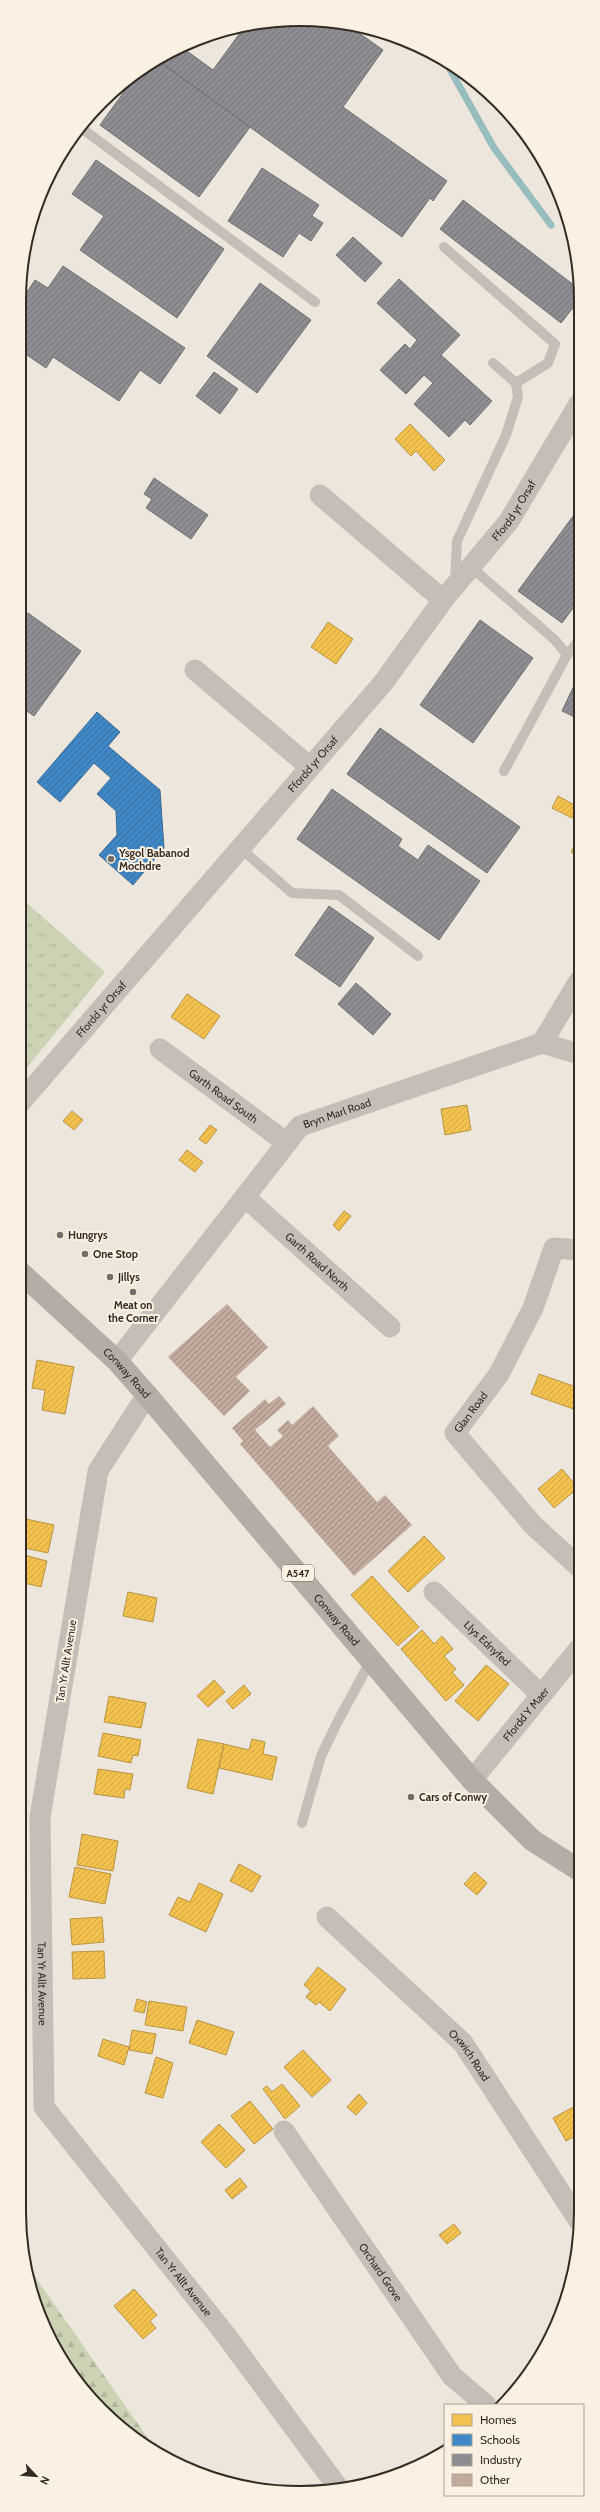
<svg xmlns="http://www.w3.org/2000/svg" width="600" height="2512" viewBox="0 0 600 2512" font-family="Cabin,sans-serif">
  <style>
    .grass { fill: url(#grass-tufts) }
    .forest { fill: url(#forest-firs) }
    .homes { fill: url(#homes-hatch); stroke: #b99442 }
    .schools { fill: url(#schools-hatch); stroke: #3c6c95 }
    .industry { fill: url(#industry-hatch); stroke: #737071 }
    .lines { fill: none; stroke-linecap: round; stroke-linejoin: round }
    .stream { stroke: #98bdbf; stroke-width: 7 }
    .building { fill: url(#building-hatch) }
    .lane { stroke: #c5beb6; stroke-width: 10 }
    .street { stroke: #c5beb6; stroke-width: 21 }
    .primary { stroke: #b4aca5; stroke-width: 22 }
    .poi-dot { fill: #756c65; stroke: #faf1e2; stroke-width: 1.5 }
    .labels { text-anchor: middle; dominant-baseline: central; stroke-width: 4; stroke-linejoin: round; paint-order: stroke }
    .shield { fill: #faf1e2; stroke: #70665e; stroke-width: 1 }
    .shield-label { font-size: 10px; font-weight: bold; fill: #352b25 }
    .street-label { font-size: 11px; fill: #352b25; stroke: #faf1e2 }
    .poi-label { font-size: 11px; font-weight: bold; fill: #352b25; stroke: #faf1e2; text-anchor: start }
    .rim { fill: none; stroke: #352b25; stroke-width: 2 }
  </style>
  <defs>
    <pattern id="grass-tufts" width="24" height="20" patternUnits="userSpaceOnUse"><rect width="24" height="20" fill="#ccd3b5"/><path d="M3 7l-1-3M5 7V3M7 7l1-3M15 17l-1-3M17 17v-4M19 17l1-3" fill="none" stroke="#b0b59c"/></pattern>
    <pattern id="forest-firs" width="22" height="20" patternUnits="userSpaceOnUse"><rect width="22" height="20" fill="#ccd3b5"/><path d="M5 1l3.5 6h-7zM16 11l3.5 6h-7z" fill="#b0b59c"/></pattern>
    <pattern id="homes-hatch" width="6" height="6" patternUnits="userSpaceOnUse"><rect width="6" height="6" fill="#f2c14e"/><path d="M-1 1l2-2M0 6l6-6M5 7l2-2" fill="none" stroke="#d0a644"/></pattern>
    <pattern id="schools-hatch" width="6" height="6" patternUnits="userSpaceOnUse"><rect width="6" height="6" fill="#3f88c5"/><path d="M-1 1l2-2M0 6l6-6M5 7l2-2" fill="none" stroke="#366fa0"/></pattern>
    <pattern id="industry-hatch" width="6" height="6" patternUnits="userSpaceOnUse"><rect width="6" height="6" fill="#8d8d92"/><path d="M-1 1l2-2M0 6l6-6M5 7l2-2" fill="none" stroke="#747377"/></pattern>
    <pattern id="building-hatch" width="6" height="6" patternUnits="userSpaceOnUse"><rect width="6" height="6" fill="#c2aa9c"/><path d="M-1 1l2-2M0 6l6-6M5 7l2-2" fill="none" stroke="#9e8b7f"/></pattern>
  </defs>
  <rect width="100%" height="100%" fill="#ede6dc"/>
  <polygon class="grass" points="21,898 105,972 20,1076"/>
  <polygon class="forest" points="24,2261 147,2437 163,2456 129,2435 89,2397 40,2319"/>
  <g class="homes">
    <polygon points="410,424 445,460 434,471 416,451 411,456 395,439"/>
    <polygon points="328,622 353,639 336,664 311,647"/>
    <polygon points="558,796 578,807 572,818 552,808"/>
    <polygon points="579,837 579,856 571,852"/>
    <polygon points="187,994 220,1016 204,1039 171,1017"/>
    <polygon points="467,1105 471,1130 445,1135 441,1109"/>
    <polygon points="72,1111 83,1120 74,1130 63,1121"/>
    <polygon points="210,1125 217,1130 206,1144 199,1139"/>
    <polygon points="187,1150 203,1162 195,1172 179,1160"/>
    <polygon points="344,1211 351,1216 339,1231 333,1225"/>
    <polygon points="37,1360 74,1367 65,1414 42,1410 45,1390 32,1388"/>
    <polygon points="539,1374 579,1388 579,1411 531,1394"/>
    <polygon points="562,1469 578,1488 554,1508 538,1489"/>
    <polygon points="26,1519 54,1525 48,1553 20,1547"/>
    <polygon points="424,1536 445,1558 408,1592 388,1571"/>
    <polygon points="20,1554 47,1561 41,1587 20,1582"/>
    <polygon points="372,1576 419,1627 398,1646 351,1595"/>
    <polygon points="128,1592 157,1598 153,1622 123,1616"/>
    <polygon points="422,1630 434,1644 442,1636 453,1649 444,1656 456,1669 452,1672 464,1685 446,1701 401,1649"/>
    <polygon points="486,1665 509,1684 478,1721 455,1701"/>
    <polygon points="214,1680 225,1692 208,1707 197,1696"/>
    <polygon points="244,1685 251,1694 233,1709 226,1701"/>
    <polygon points="109,1696 146,1703 141,1728 104,1722"/>
    <polygon points="103,1733 141,1740 138,1756 133,1755 131,1763 98,1756"/>
    <polygon points="198,1739 224,1744 213,1794 187,1788"/>
    <polygon points="252,1739 265,1742 263,1754 277,1757 272,1780 219,1768 224,1744 249,1750"/>
    <polygon points="98,1769 133,1774 130,1790 125,1789 124,1798 94,1794"/>
    <polygon points="82,1834 118,1841 113,1871 77,1865"/>
    <polygon points="239,1864 261,1876 252,1892 230,1881"/>
    <polygon points="75,1867 111,1874 105,1904 69,1897"/>
    <polygon points="475,1872 487,1883 477,1895 464,1884"/>
    <polygon points="199,1883 223,1894 206,1932 169,1915 178,1897 190,1902"/>
    <polygon points="102,1917 104,1942 72,1945 70,1919"/>
    <polygon points="104,1951 105,1978 73,1979 72,1952"/>
    <polygon points="318,1967 346,1989 330,2011 319,2002 316,2005 306,1997 311,1991 304,1985"/>
    <polygon points="137,1999 147,2002 144,2013 134,2011"/>
    <polygon points="149,2001 187,2007 183,2031 145,2025"/>
    <polygon points="197,2020 234,2032 226,2055 189,2043"/>
    <polygon points="132,2030 156,2034 152,2054 129,2050"/>
    <polygon points="103,2039 129,2047 124,2065 98,2056"/>
    <polygon points="303,2050 331,2080 312,2097 284,2067"/>
    <polygon points="156,2057 173,2063 163,2098 145,2093"/>
    <polygon points="282,2084 300,2106 285,2119 263,2089 267,2086 272,2092"/>
    <polygon points="359,2094 367,2103 356,2115 347,2107"/>
    <polygon points="250,2101 273,2129 254,2144 231,2116"/>
    <polygon points="579,2104 579,2134 566,2141 553,2118"/>
    <polygon points="219,2124 245,2150 226,2168 201,2142"/>
    <polygon points="240,2178 247,2187 232,2199 225,2190"/>
    <polygon points="454,2224 461,2233 447,2244 439,2235"/>
    <polygon points="134,2289 157,2315 150,2321 156,2328 143,2339 114,2306"/>
  </g>
  <polygon class="schools" points="97,712 120,732 108,746 160,790 164,848 133,885 99,855 117,835 116,811 97,794 111,778 94,763 60,802 37,782"/>
  <g class="industry">
    <polygon points="282,20 337,21 348,25 383,50 343,107 447,181 433,201 430,198 402,237 157,60 180,46 213,70 245,26"/>
    <polygon points="157,60 250,127 199,197 100,125 139,71"/>
    <polygon points="96,160 224,249 177,318 80,250 104,216 72,194"/>
    <polygon points="262,168 319,205 312,216 323,223 311,241 299,233 283,257 228,221"/>
    <polygon points="463,200 579,289 579,300 561,323 440,229"/>
    <polygon points="353,237 382,263 365,282 336,255"/>
    <polygon points="63,266 185,348 160,384 140,370 119,401 53,357 46,368 21,351 21,301 35,280 48,288"/>
    <polygon points="399,279 460,335 441,355 492,401 470,425 465,420 449,437 414,404 433,383 424,375 406,394 380,370 405,344 410,349 417,340 377,303"/>
    <polygon points="260,283 311,320 257,393 207,356"/>
    <polygon points="214,372 238,389 220,414 196,396"/>
    <polygon points="154,478 208,515 191,539 146,508 152,499 144,494"/>
    <polygon points="579,508 579,600 562,623 518,591"/>
    <polygon points="28,613 81,651 34,716 21,707 21,622"/>
    <polygon points="480,620 533,658 473,743 420,705"/>
    <polygon points="579,675 579,719 562,711"/>
    <polygon points="380,728 520,827 487,873 347,774"/>
    <polygon points="332,789 402,839 398,846 418,860 428,845 480,881 439,940 297,839"/>
    <polygon points="329,906 374,938 340,987 295,955"/>
    <polygon points="356,983 391,1014 373,1035 338,1004"/>
  </g>
  <g class="lines">
    <polyline class="stream" points="447,64 494,148 551,225"/>
  </g>
  <g class="building">
    <polygon points="227,1304 268,1347 236,1377 250,1391 224,1416 168,1357"/>
    <polygon points="279,1396 286,1404 255,1430 270,1447 283,1436 277,1430 288,1420 292,1425 313,1406 339,1436 328,1446 377,1502 385,1495 412,1525 354,1576 240,1444 243,1441 232,1428 265,1399 269,1404"/>
  </g>
  <g class="lines">
    <g class="lane">
      <polyline points="80,127 315,302"/>
      <polyline points="444,247 555,344 548,363 516,383"/>
      <polyline points="471,567 555,640 567,655 504,771"/>
      <polyline points="455,582 457,541 506,435 518,397 516,383 493,363"/>
      <polyline points="567,655 579,640"/>
      <polyline points="240,848 292,893 339,895 418,956"/>
      <polyline points="302,1823 321,1756 338,1721 371,1660"/>
    </g>
    <g class="street">
      <polyline points="320,495 443,600"/>
      <polyline points="195,670 310,767"/>
      <polyline points="542,1043 579,1054"/>
      <path id="s1" d="M 160,1049 L 287,1143"/>
      <path id="s2" d="M 20,1103 L 383,683 L 443,600 L 509,521 L 579,404"/>
      <path id="s3" d="M 245,1197 L 390,1327"/>
      <path id="s4" d="M 117,1361 L 300,1126 L 542,1043 L 579,981"/>
      <path id="s5" d="M 147,1395 L 98,1471 L 40,1817 L 44,2107 L 225,2334 L 340,2490"/>
      <path id="s6" d="M 579,1567 L 533,1525 L 455,1433 L 499,1374 L 533,1308 L 554,1248 L 579,1250"/>
      <path id="s7" d="M 434,1592 L 541,1695"/>
      <path id="s8" d="M 472,1780 L 579,1649"/>
      <path id="s9" d="M 327,1917 L 463,2043 L 579,2221"/>
      <path id="s10" d="M 284,2131 L 452,2376 L 486,2405"/>
    </g>
    <path class="primary" id="s11" d="M 20,1272 L 117,1361 L 147,1395 L 472,1780 L 532,1840 L 579,1870"/>
  </g>
  <g class="poi-dot">
    <circle cx="111" cy="859" r="4"/>
    <circle cx="60" cy="1235" r="4"/>
    <circle cx="85" cy="1254" r="4"/>
    <circle cx="110" cy="1277" r="4"/>
    <circle cx="133" cy="1292" r="4"/>
    <circle cx="411" cy="1797" r="4"/>
  </g>
  <g class="labels">
    <rect class="shield" x="282" y="1565" width="32" height="16" rx="3"/>
    <g class="shield-label">
      <text x="298" y="1573">A547</text>
    </g>
    <g class="street-label">
      <text stroke="none"><textPath href="#s2" startOffset="772">Ffordd yr Orsaf</textPath></text>
      <text stroke="none"><textPath href="#s2" startOffset="448">Ffordd yr Orsaf</textPath></text>
      <text stroke="none"><textPath href="#s2" startOffset="124">Ffordd yr Orsaf</textPath></text>
      <text stroke="none"><textPath href="#s1" startOffset="79">Garth Road South</textPath></text>
      <text stroke="none"><textPath href="#s4" startOffset="337">Bryn Marl Road</textPath></text>
      <text stroke="none"><textPath href="#s3" startOffset="97">Garth Road North</textPath></text>
      <text stroke="none"><textPath href="#s11" startOffset="147">Conway Road</textPath></text>
      <text stroke="none"><textPath href="#s6" startOffset="209">Glan Road</textPath></text>
      <text stroke="none"><textPath href="#s11" startOffset="471">Conway Road</textPath></text>
      <text stroke="none"><textPath href="#s7" startOffset="74">Llys Ednyfed</textPath></text>
      <text transform="translate(66 1661) rotate(-81)">Tan Yr Allt Avenue</text>
      <text stroke="none"><textPath href="#s8" startOffset="85">Ffordd Y Maer</textPath></text>
      <text stroke="none"><textPath href="#s5" startOffset="608">Tan Yr Allt Avenue</textPath></text>
      <text stroke="none"><textPath href="#s9" startOffset="199">Oxwich Road</textPath></text>
      <text stroke="none"><textPath href="#s10" startOffset="171">Orchard Grove</textPath></text>
      <text stroke="none"><textPath href="#s5" startOffset="955">Tan Yr Allt Avenue</textPath></text>
    </g>
    <g class="poi-label">
      <text x="119" y="853">Ysgol Babanod<tspan x="119" dy="13">Mochdre</tspan></text>
      <text x="68" y="1235">Hungrys</text>
      <text x="93" y="1254">One Stop</text>
      <text x="118" y="1277">Jillys</text>
      <text x="133" y="1305" text-anchor="middle">Meat on<tspan x="133" dy="13">the Corner</tspan></text>
      <text x="419" y="1797">Cars of Conwy</text>
    </g>
  </g>
  <path d="M0 0H600V2512H0ZM300 26H300A274 274 0 0 1 574 300V2212A274 274 0 0 1 300 2486H300A274 274 0 0 1 26 2212V300A274 274 0 0 1 300 26Z" fill="#faf1e2" fill-rule="evenodd"/>
  <path class="rim" d="M300 26H300A274 274 0 0 1 574 300V2212A274 274 0 0 1 300 2486H300A274 274 0 0 1 26 2212V300A274 274 0 0 1 300 26Z"/>
  <rect x="444" y="2404" width="140" height="92" fill="#faf1e2" stroke="#aba296"/>
  <rect x="452" y="2414" width="20" height="12" fill="#f2c14e" stroke="#aba296"/>
  <text x="480" y="2424" font-size="12" fill="#352b25">Homes</text>
  <rect x="452" y="2434" width="20" height="12" fill="#3f88c5" stroke="#aba296"/>
  <text x="480" y="2444" font-size="12" fill="#352b25">Schools</text>
  <rect x="452" y="2454" width="20" height="12" fill="#8d8d92" stroke="#aba296"/>
  <text x="480" y="2464" font-size="12" fill="#352b25">Industry</text>
  <rect x="452" y="2474" width="20" height="12" fill="#c2aa9c" stroke="#aba296"/>
  <text x="480" y="2484" font-size="12" fill="#352b25">Other</text>
  <g transform="translate(36 2476) rotate(116)" stroke="#faf1e2" stroke-width="3" paint-order="stroke">
  <path d="M0-3L7 15L0 10L-7 15Z" fill="#352b25"/>
  <text y="-6" font-size="11" font-weight="bold" text-anchor="middle" fill="#352b25">N</text>
  </g>
</svg>
